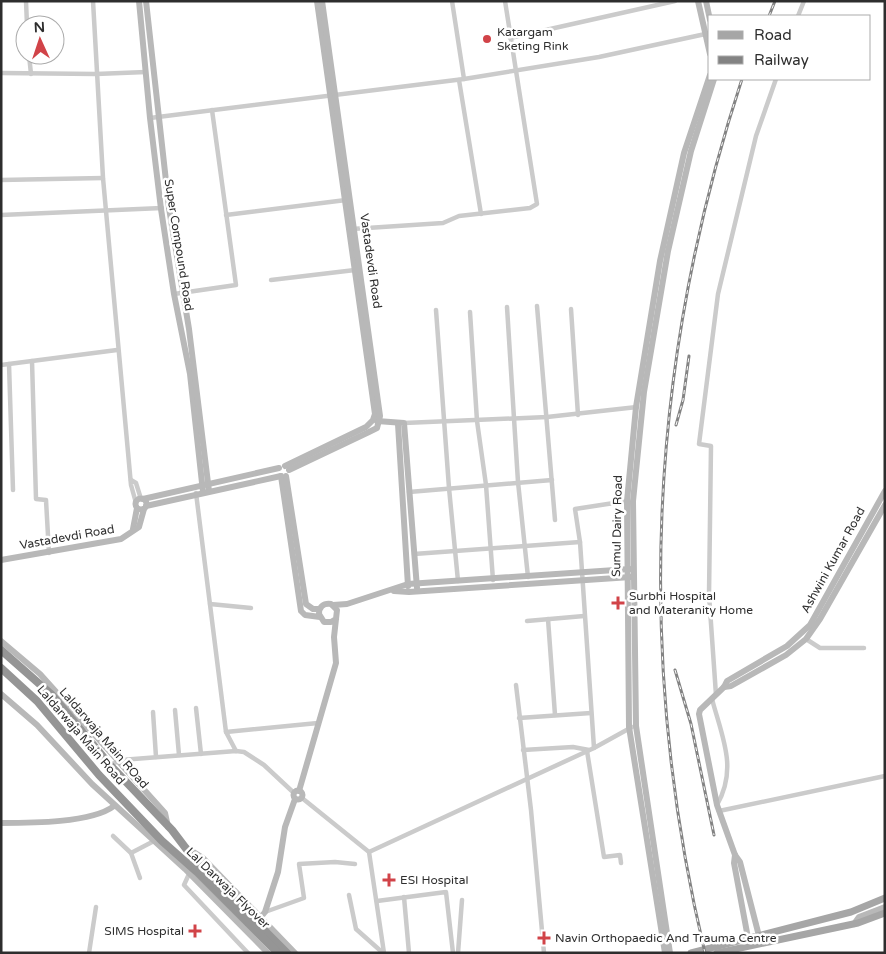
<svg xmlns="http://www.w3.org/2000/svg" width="886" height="954" viewBox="0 0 886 954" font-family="'Varela Round',sans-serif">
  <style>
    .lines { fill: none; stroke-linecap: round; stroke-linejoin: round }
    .street { stroke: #cbcbcb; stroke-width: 4.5 }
    .secondary { stroke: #b8b8b8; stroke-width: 6 }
    .primary { stroke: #a6a6a6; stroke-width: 7 }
    .highway { stroke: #959595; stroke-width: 8 }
    .rail-casing { stroke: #838383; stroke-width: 3 }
    .rail { stroke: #fff; stroke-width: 1; stroke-dasharray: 4; stroke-linecap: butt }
    .poi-dot { fill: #d14348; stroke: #fff; stroke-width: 2 }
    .labels { text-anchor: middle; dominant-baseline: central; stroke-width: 5; stroke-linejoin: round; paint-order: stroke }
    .poi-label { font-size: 12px; fill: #2e2e2e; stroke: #fff; text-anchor: start }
    .street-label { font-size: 12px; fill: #2e2e2e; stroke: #fff }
  </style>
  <rect width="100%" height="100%" fill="#fff"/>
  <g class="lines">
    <g class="street">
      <polyline points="26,1 27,25"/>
      <polyline points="93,1 103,178 131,485 136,503"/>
      <polyline points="452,1 464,79"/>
      <polyline points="798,16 804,1"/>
      <polyline points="510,38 675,1"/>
      <polyline points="29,55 31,74"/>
      <polyline points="1,73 96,74 146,72"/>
      <polyline points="459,80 481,214"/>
      <polyline points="150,118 464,79 599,57 710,33"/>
      <polyline points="1,180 103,178"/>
      <polyline points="1,215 162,208"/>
      <polyline points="226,215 346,200"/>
      <polyline points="352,229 443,223 459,216 530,208 537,204 505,1"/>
      <polyline points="271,280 355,270"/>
      <polyline points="174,294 236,285 212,110"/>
      <polyline points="537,306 555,520"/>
      <polyline points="507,307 518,482 528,577"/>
      <polyline points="571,309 578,415"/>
      <polyline points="436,310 449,488 458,581"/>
      <polyline points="470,312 477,421 486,485 493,580"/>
      <polyline points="32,361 36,499 46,500 49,553"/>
      <polyline points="9,364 13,490"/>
      <polyline points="1,365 117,350"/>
      <polyline points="404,423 547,417 637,407"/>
      <polyline points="131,480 136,483 141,499"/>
      <polyline points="409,492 552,480"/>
      <polyline points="196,493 226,732 318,723"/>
      <polyline points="414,554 580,542"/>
      <polyline points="210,604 251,608"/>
      <polyline points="548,619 555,715"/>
      <polyline points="527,621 584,616"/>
      <polyline points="806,639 820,648 864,648"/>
      <polyline points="516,685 531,810 544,953"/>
      <polyline points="716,695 709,595 711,446 699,444 718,294 756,136 776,79"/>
      <path d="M 712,699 C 722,737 738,768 717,805"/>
      <polyline points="196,708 201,754"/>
      <polyline points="175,710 179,755"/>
      <polyline points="153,712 156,757"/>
      <polyline points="519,718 591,713"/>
      <polyline points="226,732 236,751"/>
      <polyline points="594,748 580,542 575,509 627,501"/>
      <polyline points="523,750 573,747 589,750"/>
      <polyline points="587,751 604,857 620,855 621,863"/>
      <polyline points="110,765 121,760 236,751 244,752 264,765 294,793"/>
      <polyline points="302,798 369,852 384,953"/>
      <polyline points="719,811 885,776"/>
      <polyline points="113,836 131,853 140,878"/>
      <polyline points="369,852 594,748 632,727"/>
      <polyline points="131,853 154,841"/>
      <polyline points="189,874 184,885 248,953"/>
      <polyline points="349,895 356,929 383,953"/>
      <polyline points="404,897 409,953"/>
      <polyline points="377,901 446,892 453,953"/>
      <polyline points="265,912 304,898 299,864 335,862 355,864"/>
      <polyline points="89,953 96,907"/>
      <polyline points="458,953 462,900"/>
    </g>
    <g class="secondary">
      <polyline points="139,1 150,118 161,209 174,294 190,374 203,492"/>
      <polyline points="146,1 169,208 189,329 209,491"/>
      <polyline points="698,1 710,54"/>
      <polyline points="706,1 710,20"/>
      <polyline points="377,421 404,423 417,588"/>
      <polyline points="398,424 408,586"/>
      <polyline points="285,466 366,427 373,420 375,414 317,1"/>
      <polyline points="289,470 369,432 377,428 380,416 322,1"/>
      <polyline points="281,476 301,611 305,615 320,617"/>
      <polyline points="286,476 306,604 313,609 319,609"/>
      <circle cx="141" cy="504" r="5.5"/>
      <polyline points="143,499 279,468"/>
      <polyline points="146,506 281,476"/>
      <polyline points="133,529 137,508"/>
      <polyline points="1,560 121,539 139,527 144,509"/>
      <polyline points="394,591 409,592 631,577"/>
      <polyline points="333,605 347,604 408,584 630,569"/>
      <polyline points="1,641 40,674 165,813 168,827"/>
      <polyline points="724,687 731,686 786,655 806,639 820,619 885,505"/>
      <polyline points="1,694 37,725 92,784 185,869 268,953"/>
      <circle cx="298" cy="795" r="4.5"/>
      <path d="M 299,791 L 336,663 L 334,637 L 337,610 L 331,604 C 323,603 319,607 319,614 L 324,622 L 331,622 L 336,619"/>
      <path d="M 1,823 C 30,823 92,823 114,806"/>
      <polyline points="187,848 203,858 295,953"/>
      <polyline points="735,855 734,863 748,938"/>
      <polyline points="261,917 265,912 278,872 285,827 295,799"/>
      <polyline points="854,924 859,917 885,907"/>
      <polyline points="759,936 740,862 735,855 717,805 699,714 700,710 724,687 727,681 787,646 810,625 885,491"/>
      <polyline points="665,953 629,727 627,501 636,407 660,261 684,153 710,75"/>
      <polyline points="670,953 636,726 633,501 644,392 668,251 691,151 714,79"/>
    </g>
    <g class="primary">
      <polyline points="691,953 851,912 885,898"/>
      <polyline points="717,953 858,923 885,913"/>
    </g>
    <g class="highway">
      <polyline points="1,650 52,695 110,765 172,830 197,863 287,953"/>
      <polyline points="1,668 37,701 99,775 162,841 197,872 278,953"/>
    </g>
    <defs>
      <g id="rail">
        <polyline points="769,16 775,1"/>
        <polyline points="676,425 683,400 689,356"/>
        <polyline points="675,670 691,724 714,835"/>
        <path d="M 705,953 C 635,659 648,365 742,79"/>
      </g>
    </defs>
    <use href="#rail" class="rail-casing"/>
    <use href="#rail" class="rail"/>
  </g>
  <g class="poi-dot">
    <circle cx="487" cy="39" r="5"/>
    <path d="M615.5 595.5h5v5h5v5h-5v5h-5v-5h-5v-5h5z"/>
    <path d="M386.5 872.5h5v5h5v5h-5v5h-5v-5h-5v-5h5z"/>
    <path d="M192.5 923.5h5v5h5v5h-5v5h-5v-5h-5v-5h5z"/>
    <path d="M541.5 930.5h5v5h5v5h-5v5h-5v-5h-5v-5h5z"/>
  </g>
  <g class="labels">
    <g class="poi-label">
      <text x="497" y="32">Katargam<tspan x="497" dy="14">Sketing Rink</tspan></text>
      <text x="629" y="596">Surbhi Hospital<tspan x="629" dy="14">and Materanity Home</tspan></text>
      <text x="400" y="880">ESI Hospital</text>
      <text x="184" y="931" text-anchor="end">SIMS Hospital</text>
      <text x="555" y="938">Navin Orthopaedic And Trauma Centre</text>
    </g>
    <g class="street-label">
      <text transform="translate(179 245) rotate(81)">Super Compound Road</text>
      <text transform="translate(371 261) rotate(82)">Vastadevdi Road</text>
      <text transform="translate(617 526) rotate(-89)">Sumul Dairy Road</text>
      <text transform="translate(67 537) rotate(-10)">Vastadevdi Road</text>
      <text transform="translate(833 560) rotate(-61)">Ashwini Kumar Road</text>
      <text transform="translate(81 735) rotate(49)">Laldarwaja Main Road</text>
      <text transform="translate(104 738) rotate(49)">Laldarwaja Main ROad</text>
      <text transform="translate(228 888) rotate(44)">Lal Darwaja Flyover</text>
    </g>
  </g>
  <rect width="886" height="954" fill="none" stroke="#2e2e2e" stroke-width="5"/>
  <rect x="708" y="15" width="162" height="65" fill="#ffffff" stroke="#ababab"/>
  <rect x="718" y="31" width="25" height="8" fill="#a6a6a6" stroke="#ababab"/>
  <text x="754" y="40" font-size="15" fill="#2e2e2e">Road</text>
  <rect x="718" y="56" width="25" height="8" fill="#838383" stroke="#ababab"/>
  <text x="754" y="65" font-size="15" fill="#2e2e2e">Railway</text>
  <g transform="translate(40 40) rotate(357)"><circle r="24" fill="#ffffff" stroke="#ababab"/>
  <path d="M0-4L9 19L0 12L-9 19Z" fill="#d14348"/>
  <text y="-8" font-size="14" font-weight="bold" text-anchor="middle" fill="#2e2e2e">N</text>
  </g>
</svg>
